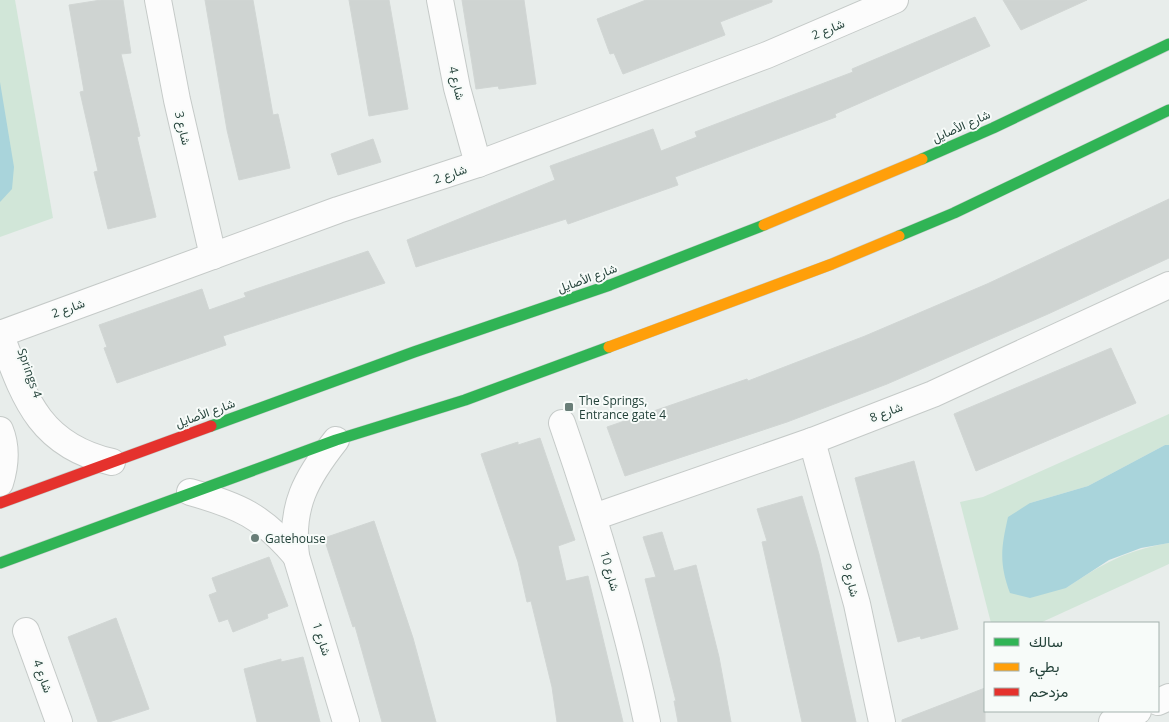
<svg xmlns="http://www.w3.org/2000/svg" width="1169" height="722" viewBox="0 0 1169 722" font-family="'Open Sans',Vazirmatn,sans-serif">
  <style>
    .green { fill: #d1e6d8 }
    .water { fill: #a9d4db }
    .building { fill: #cfd4d2; stroke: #d1d6d4 }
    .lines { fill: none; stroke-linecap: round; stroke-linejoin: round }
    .street-casing { stroke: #c5cac8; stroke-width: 28 }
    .fast-casing { stroke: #c3cbc8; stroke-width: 12 }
    .slow-casing { stroke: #c3cbc8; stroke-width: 12 }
    .jam-casing { stroke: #c3cbc8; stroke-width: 12 }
    .street { stroke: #fcfcfc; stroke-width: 26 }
    .fast { stroke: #30b455; stroke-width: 11 }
    .slow { stroke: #ff9f0a; stroke-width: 11 }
    .jam { stroke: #e5322d; stroke-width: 11 }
    .poi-dot { fill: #697e78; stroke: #f7fbf9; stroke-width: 2 }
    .labels { text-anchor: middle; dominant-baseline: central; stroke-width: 4; stroke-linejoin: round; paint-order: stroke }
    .street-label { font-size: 12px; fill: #24423a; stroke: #f7fbf9 }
    .poi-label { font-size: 12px; fill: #24423a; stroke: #f7fbf9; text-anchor: start }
  </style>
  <rect width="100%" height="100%" fill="#e8edeb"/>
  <g class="green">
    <polygon points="0,0 15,0 53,218 0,237"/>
    <path d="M 1169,414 L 1169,445 L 1165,445 L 1088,486 L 1030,503 L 1066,588 C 1104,563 1124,551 1169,543 L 1169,564 L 1040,623 L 991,623 L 960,502 L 983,497 Z"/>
  </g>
  <g class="water">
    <polygon points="0,82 14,167 12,189 0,202"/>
    <path d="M 1165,445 L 1169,445 L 1169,543 L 1141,548 L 1109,560 L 1066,588 L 1030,598 L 1010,593 C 999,563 1001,548 1008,517 L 1030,503 L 1088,486 Z"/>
  </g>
  <g class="building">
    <polygon points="101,0 123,0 131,53 121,54 140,136 137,137 156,217 108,229 94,172 98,171 80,92 84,91 69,5"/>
    <polygon points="205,0 253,0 273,115 278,114 290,168 239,180 227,130"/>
    <polygon points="349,0 389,0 408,109 369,116"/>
    <polygon points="462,0 524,0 536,84 499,89 498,86 476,89"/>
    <polygon points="646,0 772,0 772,2 720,22 725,35 623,74 614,53 610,54 597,19"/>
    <polygon points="1003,0 1087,0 1021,30"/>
    <polygon points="975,17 990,46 835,114 836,117 675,177 678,185 568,224 566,219 416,267 407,240 555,180 550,166 653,129 661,151 697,137 695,132 853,72 852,69"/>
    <polygon points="373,139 381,162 338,175 331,154"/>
    <polygon points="1169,199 1169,258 1048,314 887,384 787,422 625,476 607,427 747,379 748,381 865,336 987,284"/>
    <polygon points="368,251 385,283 223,336 226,345 117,383 104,348 107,347 99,325 202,289 209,310 246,297 244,293"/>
    <polygon points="1111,348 1136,403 976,471 954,414"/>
    <polygon points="540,438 575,540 558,546 566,581 588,576 623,722 557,722 552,687 531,601 527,602 518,562 481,454 518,442 518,445"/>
    <polygon points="914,461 958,629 921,639 920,636 898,642 855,478"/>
    <polygon points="802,496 819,554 856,722 802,722 762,542 767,541 757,509"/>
    <polygon points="374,521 413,638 436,722 382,722 355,626 353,627 324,538"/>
    <polygon points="662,532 674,571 696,565 719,657 731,722 678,722 674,701 676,701 645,579 656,577 643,537"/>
    <polygon points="269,557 288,606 267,614 268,618 233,632 228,619 219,622 209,595 217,592 212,578"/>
    <polygon points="116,618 149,709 109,722 98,722 68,637"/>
    <polygon points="303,657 320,722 257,722 244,669 281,659 281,662"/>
    <polygon points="985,688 985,722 902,722 902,720"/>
  </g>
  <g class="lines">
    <defs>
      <g id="street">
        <polyline points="158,0 177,100 213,256"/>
        <polyline points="440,0 457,88 478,164"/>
        <path d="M 0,333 C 24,397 38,445 112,462"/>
        <polyline points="0,334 338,210 478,164 767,55 895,0"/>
        <path d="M 562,423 C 596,521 626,620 647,722"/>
        <path d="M 0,430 C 7,447 5,467 0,483"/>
        <path d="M 336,440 C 306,478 290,506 296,556 L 346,722"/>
        <polyline points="812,441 857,604 882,722"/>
        <path d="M 190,492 C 240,506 262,516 296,556"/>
        <polyline points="594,517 812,441 933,394 1169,285"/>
        <polyline points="26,631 59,722"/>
        <polyline points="1158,702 1169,697"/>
        <polyline points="1112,722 1138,711"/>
      </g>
      <g id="fast">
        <polyline points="922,159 993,128 1169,44"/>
        <polyline points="899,236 954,213 1169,110"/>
        <polyline points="211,426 414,352 610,285 764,225"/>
        <polyline points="0,563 336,440 465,400 609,347"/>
      </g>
      <g id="slow">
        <polyline points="764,225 922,159"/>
        <polyline points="609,347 832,264 899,236"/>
      </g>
      <polyline id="jam" points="0,503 211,426"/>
    </defs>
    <use href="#street" class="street-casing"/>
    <use href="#fast" class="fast-casing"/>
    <use href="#slow" class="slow-casing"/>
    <use href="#jam" class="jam-casing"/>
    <use href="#street" class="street"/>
    <use href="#fast" class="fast"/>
    <use href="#slow" class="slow"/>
    <use href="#jam" class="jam"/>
  </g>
  <g class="poi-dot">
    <rect x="564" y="402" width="10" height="10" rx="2.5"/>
    <circle cx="255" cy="538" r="5"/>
  </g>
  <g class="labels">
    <g class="street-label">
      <text transform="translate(828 29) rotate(-23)">شارع 2</text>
      <text transform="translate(457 83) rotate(77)">شارع 4</text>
      <text transform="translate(961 126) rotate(-24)">شارع الأصايل</text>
      <text transform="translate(183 128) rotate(77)">شارع 3</text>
      <text transform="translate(450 174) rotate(-19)">شارع 2</text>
      <text transform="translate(587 278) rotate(-20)">شارع الأصايل</text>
      <text transform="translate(68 308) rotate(-20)">شارع 2</text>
      <text transform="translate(30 373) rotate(71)">Springs 4</text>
      <text transform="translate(886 412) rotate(-21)">شارع 8</text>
      <text transform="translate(205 413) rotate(-20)">شارع الأصايل</text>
      <text transform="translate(610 571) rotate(74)">شارع 10</text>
      <text transform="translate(851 580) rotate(75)">شارع 9</text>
      <text transform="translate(322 639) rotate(72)">شارع 1</text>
      <text transform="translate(43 676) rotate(70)">شارع 4</text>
    </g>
    <g class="poi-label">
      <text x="579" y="400">The Springs,<tspan x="579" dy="14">Entrance gate 4</tspan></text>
      <text x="265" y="538">Gatehouse</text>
    </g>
  </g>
  <rect x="984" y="622" width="175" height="90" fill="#f7fbf9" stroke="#a3b1ad"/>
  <rect x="994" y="638" width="25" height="8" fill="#30b455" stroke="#a3b1ad"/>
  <text x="1029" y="647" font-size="15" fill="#24423a">سالك</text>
  <rect x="994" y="663" width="25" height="8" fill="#ff9f0a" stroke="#a3b1ad"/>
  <text x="1029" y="672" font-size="15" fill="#24423a">بطيء</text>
  <rect x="994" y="688" width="25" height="8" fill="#e5322d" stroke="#a3b1ad"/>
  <text x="1029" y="697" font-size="15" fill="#24423a">مزدحم</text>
</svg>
